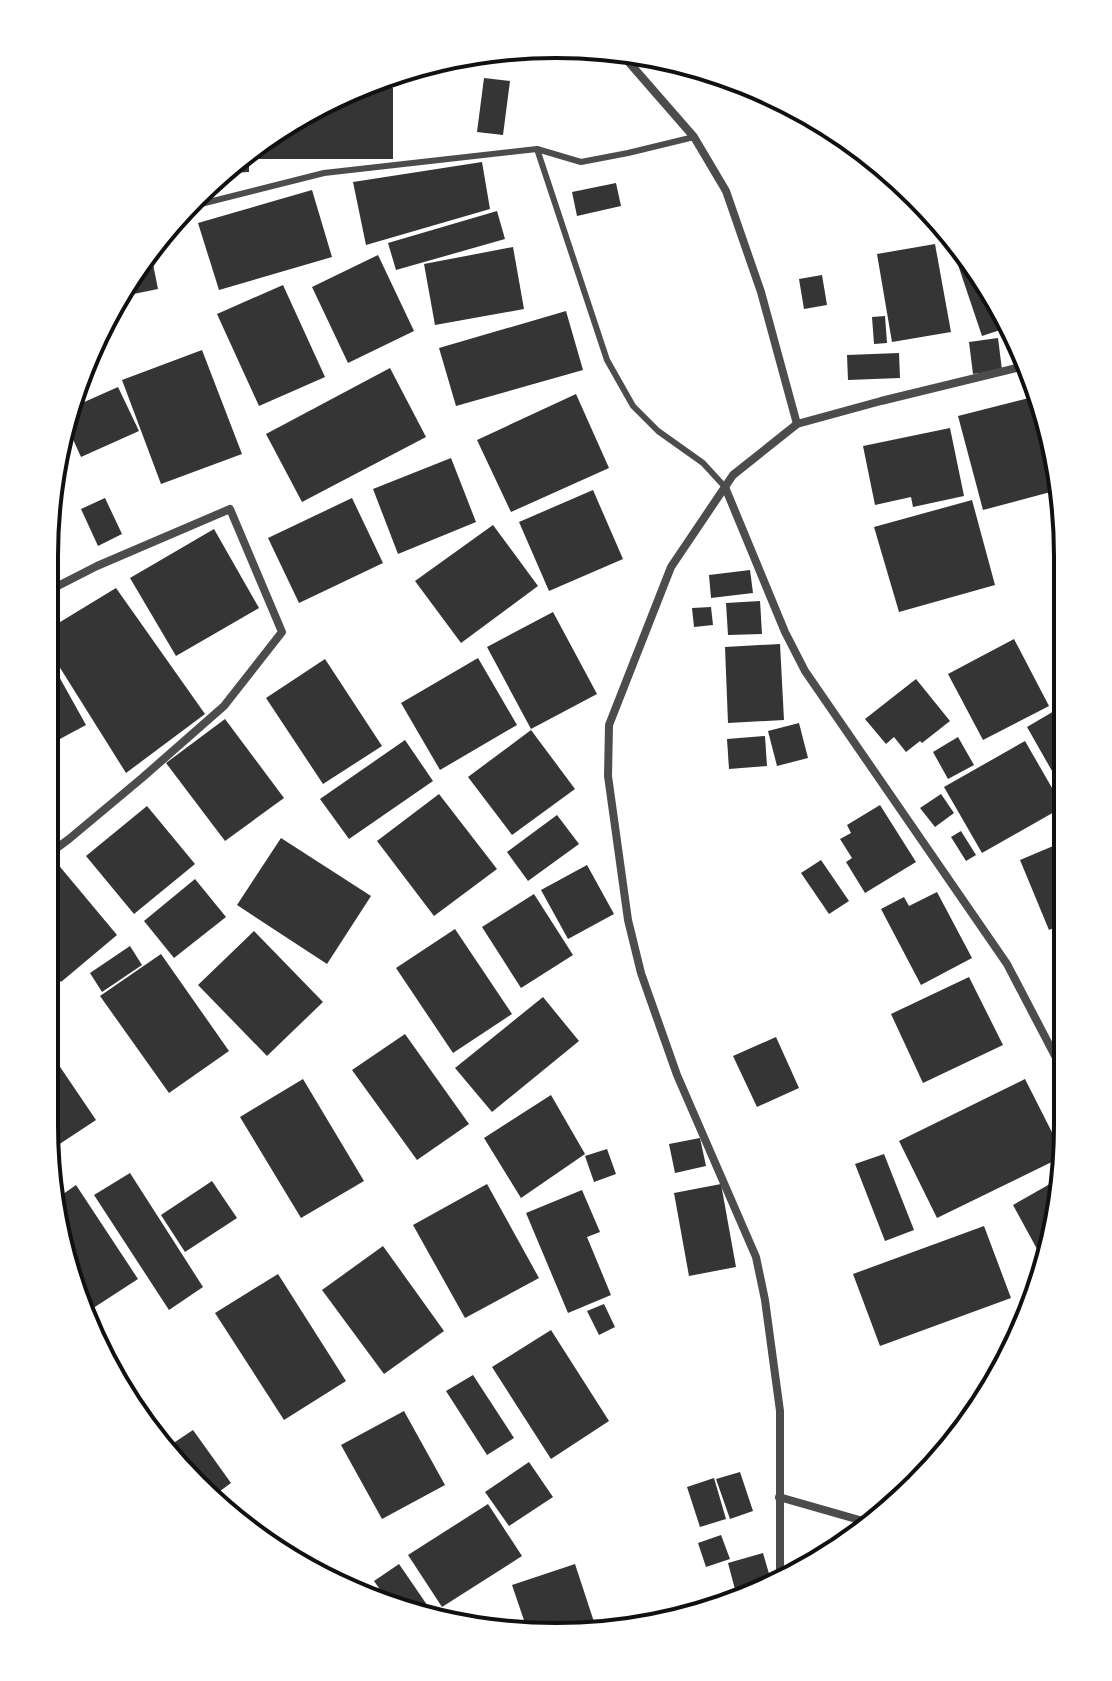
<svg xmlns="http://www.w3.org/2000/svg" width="1112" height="1681" viewBox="0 0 1112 1681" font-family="Arial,sans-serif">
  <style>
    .building { fill: #353535 }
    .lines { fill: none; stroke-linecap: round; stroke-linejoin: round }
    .service { stroke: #4c4c4c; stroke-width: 6 }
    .minor { stroke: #4c4c4c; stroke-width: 8 }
    .rim { fill: none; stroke: #111; stroke-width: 4 }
  </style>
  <rect width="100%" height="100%" fill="#fff"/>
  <g class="building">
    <polygon points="484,78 510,81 503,135 477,132"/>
    <polygon points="363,88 393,88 393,159 259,159 259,151 330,97"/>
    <polygon points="249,159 249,172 230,173"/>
    <polygon points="482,162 490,209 366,245 353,182"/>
    <polygon points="616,183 621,206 577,216 572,192"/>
    <polygon points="312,190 332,257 219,290 198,223"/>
    <polygon points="497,211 505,239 396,270 388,243"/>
    <polygon points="935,244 951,332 892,342 877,254"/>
    <polygon points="513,247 524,309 435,325 424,264"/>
    <polygon points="952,247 1012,326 982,336"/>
    <polygon points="150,249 158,289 119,297 129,281"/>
    <polygon points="378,255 414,331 348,363 312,287"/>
    <polygon points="822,275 827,305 804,309 799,279"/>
    <polygon points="283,285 325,377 259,406 217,314"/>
    <polygon points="566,311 583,370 456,406 439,348"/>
    <polygon points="885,316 887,343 874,344 872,317"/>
    <polygon points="998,338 1002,370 973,374 969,342"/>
    <polygon points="202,350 242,454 161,484 122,380"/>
    <polygon points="899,353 900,378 848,380 847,355"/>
    <polygon points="390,368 426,437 302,502 266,434"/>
    <polygon points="118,387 139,431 81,457 67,426 73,407"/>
    <polygon points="576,394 609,468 511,512 477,440"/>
    <polygon points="1033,397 1058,490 983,510 958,416"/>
    <polygon points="950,428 964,496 913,507 911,497 875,505 863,446"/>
    <polygon points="451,458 476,522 398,554 373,489"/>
    <polygon points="593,490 623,559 549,591 519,522"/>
    <polygon points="105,498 122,534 98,546 81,509"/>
    <polygon points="352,498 383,563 299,603 268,538"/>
    <polygon points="972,500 995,585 899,612 874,527"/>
    <polygon points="493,525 538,586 461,643 415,581"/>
    <polygon points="214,529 259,608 176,656 130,578"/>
    <polygon points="750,570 753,593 711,598 709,575"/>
    <polygon points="116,588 205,714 126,773 47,647 47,630"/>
    <polygon points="760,601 762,634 728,635 726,603"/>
    <polygon points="711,607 713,625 694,627 692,608"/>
    <polygon points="553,612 597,694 531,729 487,647"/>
    <polygon points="1014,639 1049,706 983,740 948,674"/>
    <polygon points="780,644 784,720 728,723 725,647"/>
    <polygon points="47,655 86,725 58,740 47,721"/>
    <polygon points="478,658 517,725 440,770 401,703"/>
    <polygon points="325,659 382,746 323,784 266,698"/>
    <polygon points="916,679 950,721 922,743 920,741 906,752 894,737 886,744 865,719"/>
    <polygon points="1066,704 1066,791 1064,792 1027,727"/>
    <polygon points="225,719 284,798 225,841 166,763"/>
    <polygon points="799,723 808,758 777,766 768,731"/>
    <polygon points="531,730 575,789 512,835 468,777"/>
    <polygon points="765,736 767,766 729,769 727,739"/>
    <polygon points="958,737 974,765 948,779 933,752"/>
    <polygon points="405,740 433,781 349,839 320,799"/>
    <polygon points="1025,741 1063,807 982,853 944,787"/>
    <polygon points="439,794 497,869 434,916 377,841"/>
    <polygon points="941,794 954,813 935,827 920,808"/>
    <polygon points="880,805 916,862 865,893 846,862 852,858 840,839 851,833 847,825"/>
    <polygon points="147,806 195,864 134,914 86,856"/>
    <polygon points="557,815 579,844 528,881 507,852"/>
    <polygon points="961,831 976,855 966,861 951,837"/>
    <polygon points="281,838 371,896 327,964 237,905"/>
    <polygon points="1065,841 1065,923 1049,930 1020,860"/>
    <polygon points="821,860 849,901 829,914 801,873"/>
    <polygon points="56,862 117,935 61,982 45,963 46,870"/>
    <polygon points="587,865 614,914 568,939 541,890"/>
    <polygon points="195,879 226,917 174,958 144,921"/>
    <polygon points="937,892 972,958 921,985 881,909 904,897 909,906"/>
    <polygon points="534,894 573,955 521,988 482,927"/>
    <polygon points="455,929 512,1014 453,1053 396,968"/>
    <polygon points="254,931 323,1002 267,1056 198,985"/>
    <polygon points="130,946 142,965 102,992 90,973"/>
    <polygon points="161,954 229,1051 169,1093 100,996"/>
    <polygon points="969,977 1003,1045 923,1083 891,1014"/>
    <polygon points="543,997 579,1041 492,1112 455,1068"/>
    <polygon points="405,1034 469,1124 417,1160 352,1070"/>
    <polygon points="776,1037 799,1088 757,1107 733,1056"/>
    <polygon points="52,1055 96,1120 49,1151 44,1125 44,1060"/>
    <polygon points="303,1079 364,1181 301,1218 240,1117"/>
    <polygon points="1025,1079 1064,1156 937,1218 899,1141"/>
    <polygon points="551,1095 585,1154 521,1198 484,1138"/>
    <polygon points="700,1138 706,1166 675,1173 669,1144"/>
    <polygon points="607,1149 616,1174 594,1182 585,1156"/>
    <polygon points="884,1154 914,1230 885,1241 855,1164"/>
    <polygon points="130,1173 203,1287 169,1310 94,1195"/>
    <polygon points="1064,1176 1064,1192 1043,1260 1013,1205"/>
    <polygon points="212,1181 237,1218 185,1252 161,1215"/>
    <polygon points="487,1184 539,1278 465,1318 413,1225"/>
    <polygon points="721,1184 736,1267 689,1276 674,1193"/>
    <polygon points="76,1185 138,1279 84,1314 71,1289 56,1199"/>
    <polygon points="582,1190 600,1232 587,1237 611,1295 568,1313 526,1213"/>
    <polygon points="984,1226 1011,1298 880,1346 853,1274"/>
    <polygon points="383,1246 444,1331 384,1374 322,1290"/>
    <polygon points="278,1274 346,1381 284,1420 215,1313"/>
    <polygon points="604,1304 615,1327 599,1335 587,1311"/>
    <polygon points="551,1330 609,1421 551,1459 492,1367"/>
    <polygon points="473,1375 514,1438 487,1455 446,1391"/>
    <polygon points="404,1411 445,1485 382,1519 341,1445"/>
    <polygon points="193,1430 231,1483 212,1497 166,1448"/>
    <polygon points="529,1462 553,1497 509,1526 485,1492"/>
    <polygon points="740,1472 753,1511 730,1519 716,1479"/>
    <polygon points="714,1478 726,1519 700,1527 687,1487"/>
    <polygon points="488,1504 522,1556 442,1607 408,1555"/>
    <polygon points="721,1535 730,1559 706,1567 698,1543"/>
    <polygon points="763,1553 772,1584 737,1597 728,1563"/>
    <polygon points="399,1564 434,1615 391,1605 374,1581"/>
    <polygon points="575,1564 597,1631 529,1635 512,1585"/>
  </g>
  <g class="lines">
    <g class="service">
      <polyline points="537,149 607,360 633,406 658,431 703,463 725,487"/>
      <polyline points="185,208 324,173 537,149 581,162 628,153 694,137"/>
    </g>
    <g class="minor">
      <polyline points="626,59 694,137 726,191 761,292 797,424"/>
      <polyline points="725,487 785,632 805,671 1007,964 1064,1073"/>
      <polyline points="46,856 69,839 142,778 224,706 282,632 230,509 97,566 48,591"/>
      <polyline points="779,1497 863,1521"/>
      <polyline points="792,1576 863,1521 958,1436"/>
      <polyline points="780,1580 780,1411 765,1300 756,1257 677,1075 641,973 628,920 608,776 609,725 671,567 733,475 797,424 881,401 1025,366"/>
    </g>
  </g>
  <path d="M0 0H1112V1681H0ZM556 58H556A498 498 0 0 1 1054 556V1125A498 498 0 0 1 556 1623H556A498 498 0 0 1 58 1125V556A498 498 0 0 1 556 58Z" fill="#fff" fill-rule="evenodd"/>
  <path class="rim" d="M556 58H556A498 498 0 0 1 1054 556V1125A498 498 0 0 1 556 1623H556A498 498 0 0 1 58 1125V556A498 498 0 0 1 556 58Z"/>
</svg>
